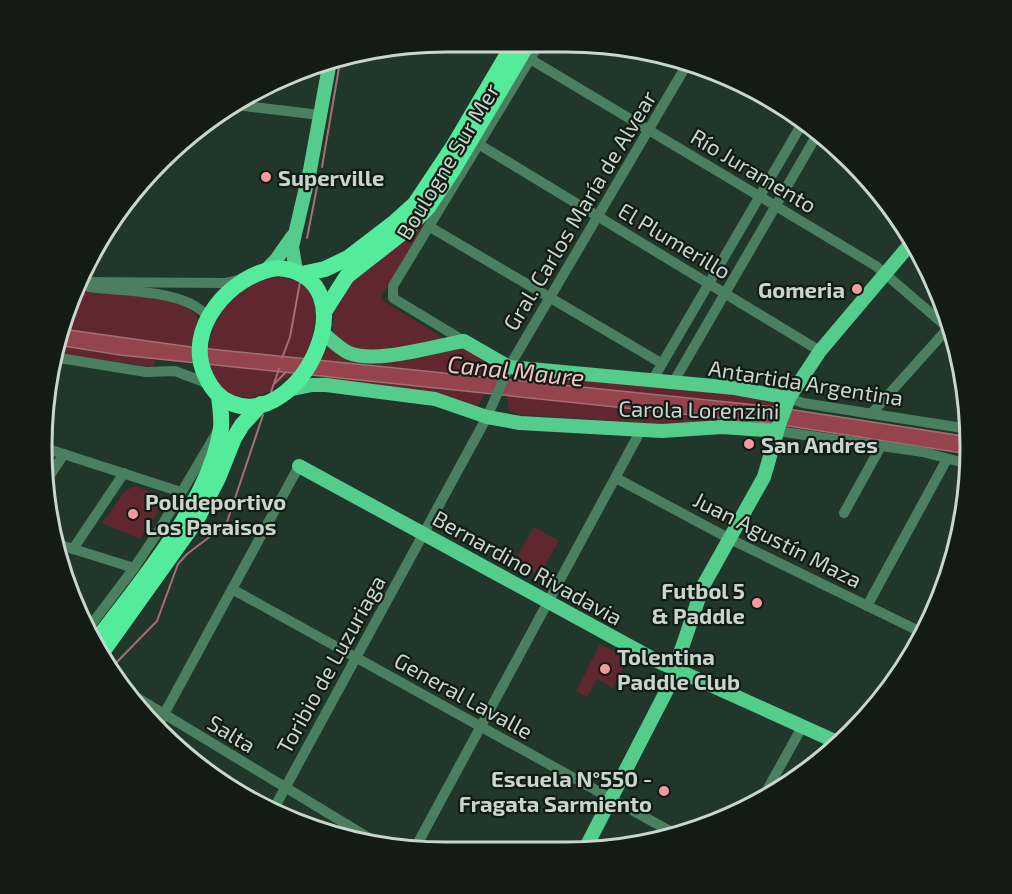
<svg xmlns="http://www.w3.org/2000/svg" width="1012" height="894" viewBox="0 0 1012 894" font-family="'Exo 2',sans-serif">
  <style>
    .green { fill: #61272e }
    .water { fill: #95434d; stroke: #a56f74; stroke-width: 1.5 }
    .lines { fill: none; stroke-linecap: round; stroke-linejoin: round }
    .stream { stroke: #a56f74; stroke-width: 2 }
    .minor { stroke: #4a7f60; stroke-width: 10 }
    .major { stroke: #54cd8c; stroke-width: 14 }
    .highway { stroke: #54eb9d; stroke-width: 16 }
    .poi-dot { fill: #f49aa1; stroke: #121c15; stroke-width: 2 }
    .labels { text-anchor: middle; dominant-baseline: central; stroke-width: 4.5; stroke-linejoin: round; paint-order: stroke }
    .street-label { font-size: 22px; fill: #c9d6ce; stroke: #121c15 }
    .poi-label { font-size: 22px; font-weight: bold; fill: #c9d6ce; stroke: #121c15; text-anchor: start }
    .water-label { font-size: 24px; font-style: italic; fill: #f4c3c5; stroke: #121c15 }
    .rim { fill: none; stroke: #c9d6ce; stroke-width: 3 }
  </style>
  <rect width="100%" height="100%" fill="#213729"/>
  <g class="green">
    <polygon points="428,219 381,297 384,301 446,340 376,352 349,348 335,336 333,330 333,313 343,288"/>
    <path d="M 277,276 C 285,278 294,280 301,283 C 325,297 314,340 303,358 L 207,348 L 214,325 L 226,304 L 253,283 Z"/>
    <path d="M 75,289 C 95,291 188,297 196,315 C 200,323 192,338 191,347 L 62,329 Z"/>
    <polygon points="57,345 155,360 154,367 54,353"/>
    <polygon points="328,346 344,355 461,346 488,362 492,367 492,378 321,360"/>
    <polygon points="208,365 292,373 268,392 255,397 239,397 222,390"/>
    <polygon points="524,375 762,397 773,401 775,406 515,381"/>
    <polygon points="317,376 485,394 477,407 315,379"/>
    <polygon points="507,396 729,420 664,424 523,415 514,413 508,409"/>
    <polygon points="135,486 160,495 163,504 140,539 102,523 125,491"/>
    <polygon points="534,527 559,541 539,575 514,561"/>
    <polygon points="600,644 628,659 613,688 597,679 587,697 576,691"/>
  </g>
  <polygon class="water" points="62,329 191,347 775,407 969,437 968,454 769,423 120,355 57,345"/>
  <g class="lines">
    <g class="stream">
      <polyline points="322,167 341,56"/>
      <polyline points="307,238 318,182"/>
      <polyline points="282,358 290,337 300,282"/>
      <polyline points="275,383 286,372"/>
      <polyline points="271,392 279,369"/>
      <polyline points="110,669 157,621 178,564 187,554 220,529 227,522 263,415"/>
    </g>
    <g class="minor">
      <polyline points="530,59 876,266 948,328"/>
      <polyline points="236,105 320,115"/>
      <polyline points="480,145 820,351"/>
      <polyline points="430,227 661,363"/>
      <polyline points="79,282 225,283 242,279"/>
      <path d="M 89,287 C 120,291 167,290 195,306 C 200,309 205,313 209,317"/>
      <polyline points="464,341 393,298 393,286 538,46"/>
      <polyline points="53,357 146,372 175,371 209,384"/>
      <polyline points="652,381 803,122"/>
      <polyline points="673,383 818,133"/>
      <polyline points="789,398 803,403 969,429"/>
      <polyline points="871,414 950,326"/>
      <polyline points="777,431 923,452 968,464"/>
      <polyline points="45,448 181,492"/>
      <polyline points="616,478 730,539 923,633"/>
      <polyline points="45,483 64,454"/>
      <polyline points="844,513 881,446"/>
      <polyline points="54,543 134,568"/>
      <polyline points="73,549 124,473"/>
      <polyline points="232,589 677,835"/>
      <polyline points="867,606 947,459"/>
      <polyline points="88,629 134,568 158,532 216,434"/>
      <polyline points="126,691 379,844"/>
      <polyline points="157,727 299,466"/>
      <polyline points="762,799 802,727"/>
      <polyline points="272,812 487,417 509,367 686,66"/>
      <polyline points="414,850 641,430"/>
    </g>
    <g class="major">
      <polyline points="267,269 276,260 292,237"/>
      <polyline points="296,271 292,247 310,170 330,61"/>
      <path d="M 323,333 C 331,340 339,348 349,353 C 377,364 434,346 464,341 L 509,367 L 735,388 L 789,398"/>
      <polyline points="288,390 312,385 326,385 435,399 487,417 520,423 662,431 722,427 777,431"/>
      <polyline points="299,466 655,660 839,743"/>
      <polyline points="584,851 669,686 703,586 764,477 779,425 789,398 820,351 912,242"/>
    </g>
    <g class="highway">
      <path d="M 278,268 C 373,276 302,432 231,403 C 219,398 211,388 206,377 C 182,329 231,274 278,268 Z"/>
      <polyline points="302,274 325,269 348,258 395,222 415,204 453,147 513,45"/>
      <polyline points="324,312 347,276 407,229 428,207 454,168 527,45"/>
      <path d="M 94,644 C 138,584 210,503 221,428 C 222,417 220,406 219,396"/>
      <polyline points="100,655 197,519 218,478 234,438 242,425 261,404"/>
    </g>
  </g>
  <g class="poi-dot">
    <circle cx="266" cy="177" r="6"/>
    <circle cx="857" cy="289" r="6"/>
    <circle cx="749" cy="444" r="6"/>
    <circle cx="133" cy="514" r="6"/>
    <circle cx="757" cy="603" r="6"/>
    <circle cx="605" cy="669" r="6"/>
    <circle cx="664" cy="791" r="6"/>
  </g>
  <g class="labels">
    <g class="street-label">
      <text transform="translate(447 161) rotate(-59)">Boulogne Sur Mer</text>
      <text transform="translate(754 170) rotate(31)">Río Juramento</text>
      <text transform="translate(579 210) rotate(-59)">Gral. Carlos María de Alvear</text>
      <text transform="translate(675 240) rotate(31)">El Plumerillo</text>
      <text transform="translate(806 382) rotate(9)">Antartida Argentina</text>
      <text transform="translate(699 409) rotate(1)">Carola Lorenzini</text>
      <text transform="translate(778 539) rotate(27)">Juan Agustín Maza</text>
      <text transform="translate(528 567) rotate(29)">Bernardino Rivadavia</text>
      <text transform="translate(330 664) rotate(-61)">Toribio de Luzuriaga</text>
      <text transform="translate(464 695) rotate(29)">General Lavalle</text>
      <text transform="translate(232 733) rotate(31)">Salta</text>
    </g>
    <g class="poi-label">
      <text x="278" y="177">Superville</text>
      <text x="845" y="289" text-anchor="end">Gomeria</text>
      <text x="761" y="444">San Andres</text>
      <text x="145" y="501">Polideportivo<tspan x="145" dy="25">Los Paraisos</tspan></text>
      <text x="745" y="590" text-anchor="end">Futbol 5<tspan x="745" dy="25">&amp; Paddle</tspan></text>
      <text x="617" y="656">Tolentina<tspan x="617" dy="25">Paddle Club</tspan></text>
      <text x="652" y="778" text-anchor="end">Escuela N°550 -<tspan x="652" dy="25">Fragata Sarmiento</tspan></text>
    </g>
    <g class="water-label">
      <text transform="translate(516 370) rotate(6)">Canal Maure</text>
    </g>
  </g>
  <path d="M0 0H1012V894H0ZM446 52H566A394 394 0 0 1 960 446V448A394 394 0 0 1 566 842H446A394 394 0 0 1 52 448V446A394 394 0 0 1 446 52Z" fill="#121c15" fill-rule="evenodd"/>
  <path class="rim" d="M446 52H566A394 394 0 0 1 960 446V448A394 394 0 0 1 566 842H446A394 394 0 0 1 52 448V446A394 394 0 0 1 446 52Z"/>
</svg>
